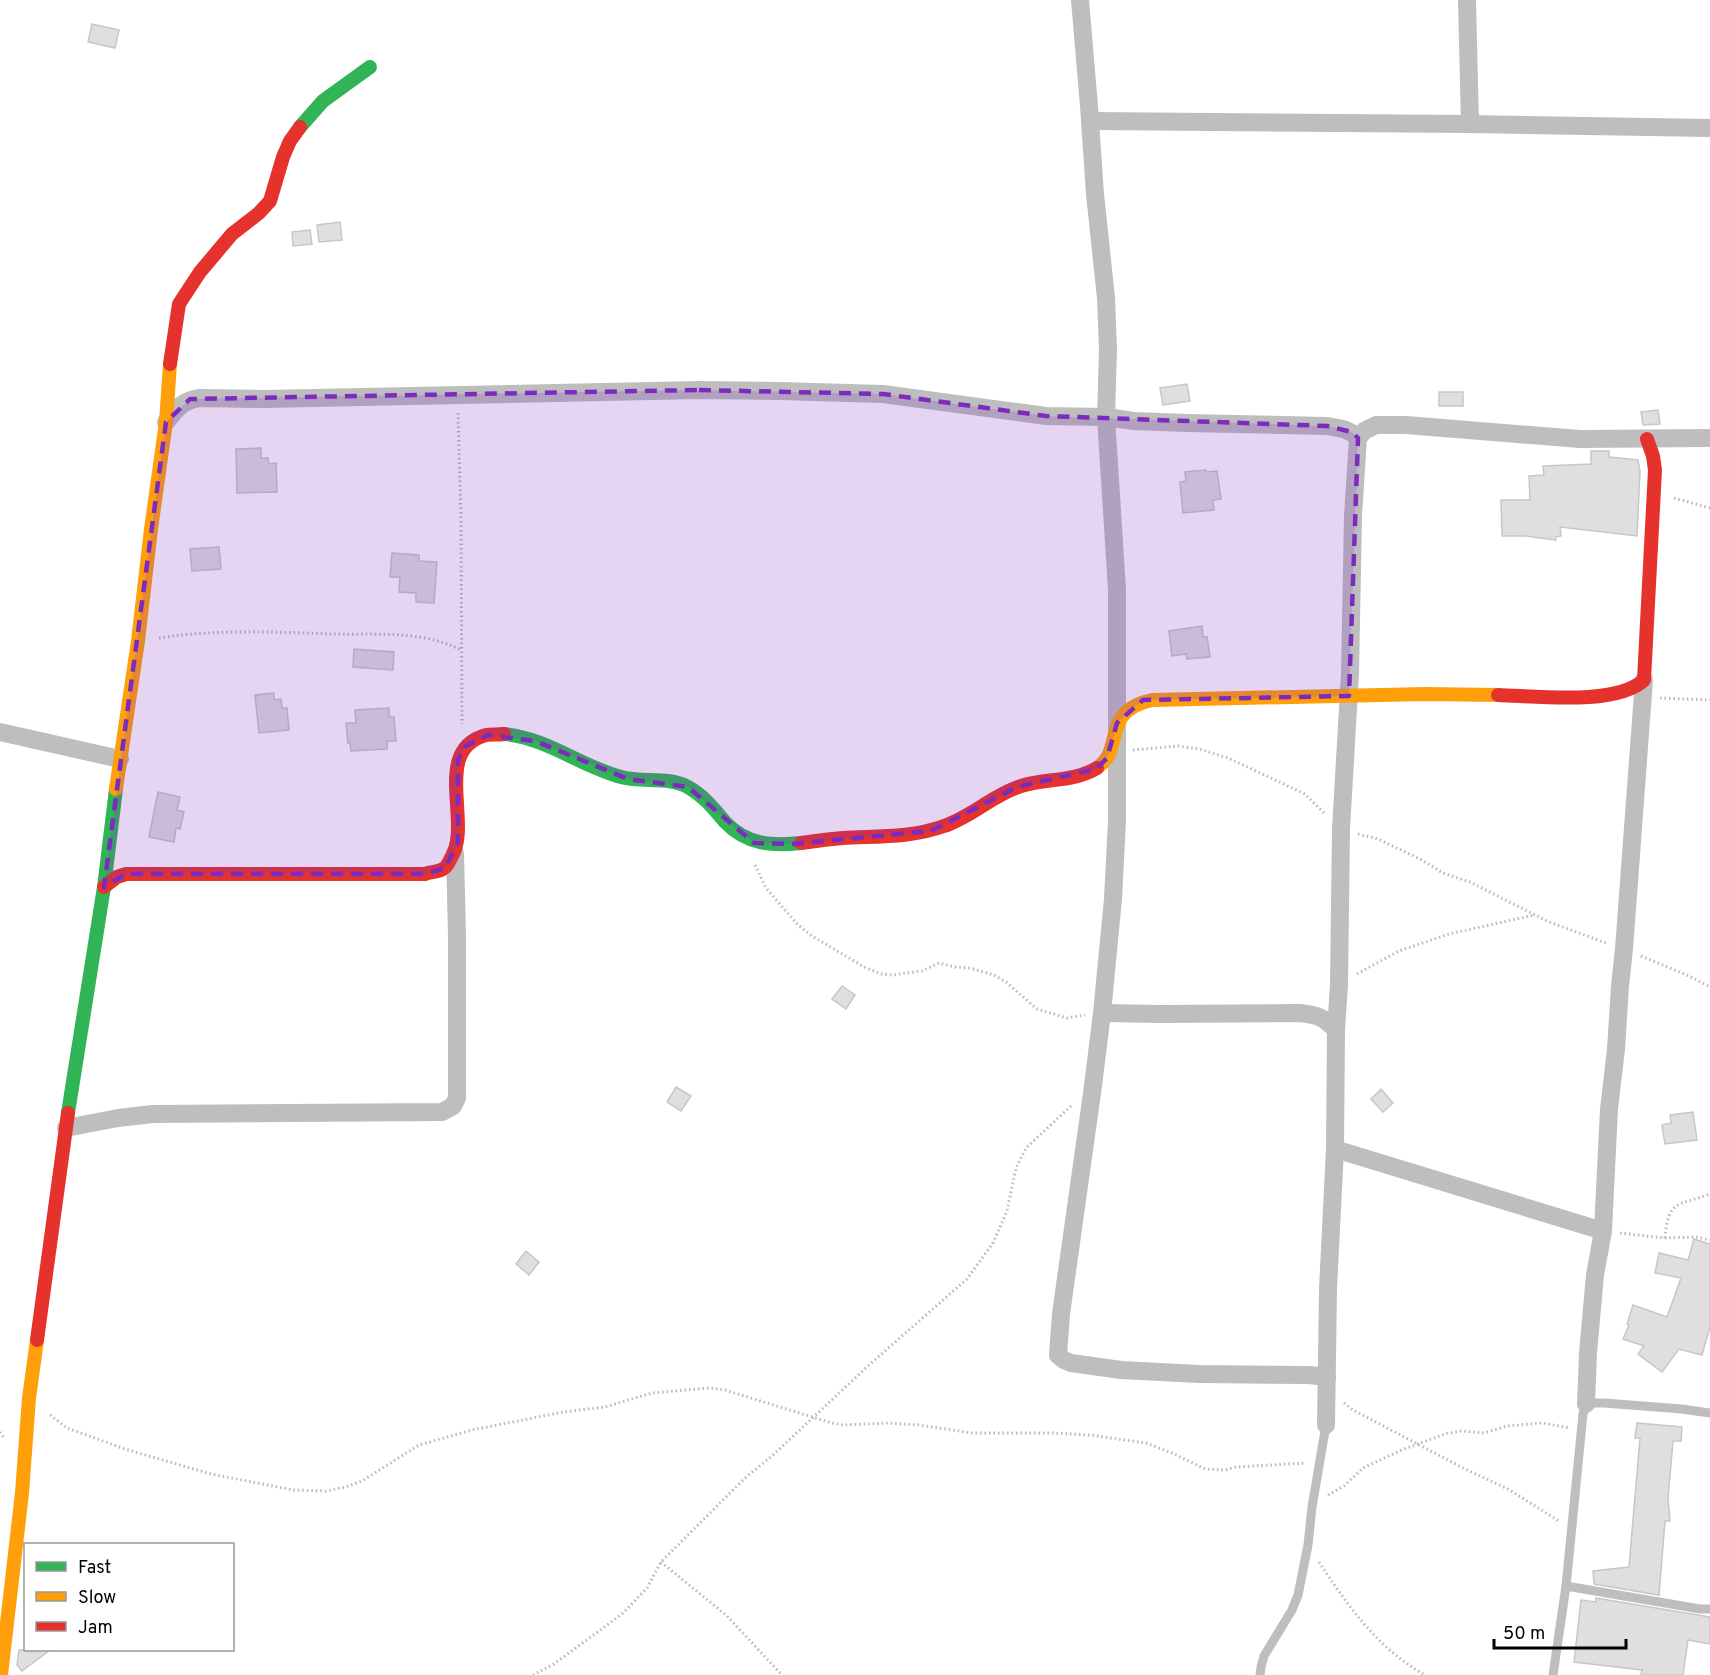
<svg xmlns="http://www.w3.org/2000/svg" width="1710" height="1675" viewBox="0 0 1710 1675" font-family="Overpass,sans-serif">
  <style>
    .building { fill: #dfdfdf; stroke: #c7c7c7; stroke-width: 1.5 }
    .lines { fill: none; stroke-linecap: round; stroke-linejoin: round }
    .path { stroke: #b9b9b9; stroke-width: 3; stroke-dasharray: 1.5 3; stroke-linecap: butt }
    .lane { stroke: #bebebe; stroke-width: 9 }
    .street { stroke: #bebebe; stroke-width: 18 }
    .fast { stroke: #30b455; stroke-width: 14 }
    .slow { stroke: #ff9f0a; stroke-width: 14 }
    .jam { stroke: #e5322d; stroke-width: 14 }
    .marked { fill: #7b2cbf; fill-opacity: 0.2; stroke: #7b2cbf; stroke-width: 4.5; stroke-dasharray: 12 8; stroke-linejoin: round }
  </style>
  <rect width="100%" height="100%" fill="#fff"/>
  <g class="building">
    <polygon points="92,24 119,30 115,48 88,42"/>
    <polygon points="340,222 342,240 319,242 317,225"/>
    <polygon points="310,230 312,244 293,246 292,232"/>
    <polygon points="1187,384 1190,401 1163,405 1160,388"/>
    <rect x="1439" y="392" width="24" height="14"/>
    <polygon points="1658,410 1660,424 1643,425 1641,412"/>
    <polygon points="261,448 261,458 268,458 269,464 276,463 277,492 237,493 236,449"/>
    <polygon points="1591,451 1609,451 1609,457 1638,460 1640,471 1637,536 1560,527 1561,536 1555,537 1556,540 1526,536 1502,536 1501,500 1530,500 1529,476 1544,475 1543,466 1591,464"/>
    <polygon points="1206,470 1206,472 1217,471 1221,499 1213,500 1214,510 1183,513 1180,482 1186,481 1185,472"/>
    <polygon points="219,547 221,569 192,571 190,549"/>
    <polygon points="392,553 419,555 419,561 437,562 434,603 416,602 416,593 399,592 400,577 390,577"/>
    <polygon points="1202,626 1203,637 1207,637 1210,657 1187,659 1186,654 1172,656 1169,631"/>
    <polygon points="354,649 394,652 393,670 353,667"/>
    <polygon points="274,693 274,700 281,699 282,708 287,708 289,730 259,733 255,695"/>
    <polygon points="389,708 389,717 394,717 396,741 387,741 387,749 351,751 350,742 348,743 346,723 356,723 355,710"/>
    <polygon points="158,792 180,797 177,810 184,812 180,829 176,828 174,842 149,837"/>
    <polygon points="842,986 855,995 846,1009 832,999"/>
    <polygon points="676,1087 691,1096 681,1111 667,1102"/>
    <polygon points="1381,1089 1393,1103 1383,1112 1371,1099"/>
    <polygon points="1693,1112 1697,1140 1665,1144 1662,1125 1671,1123 1670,1115"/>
    <polygon points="1694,1239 1710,1244 1710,1327 1702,1355 1679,1349 1662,1372 1638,1354 1644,1346 1623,1339 1629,1325 1627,1324 1633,1305 1667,1317 1681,1278 1655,1273 1659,1253 1688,1260"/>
    <polygon points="526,1251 539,1262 529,1275 516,1264"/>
    <polygon points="1637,1423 1682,1427 1681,1441 1673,1441 1668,1498 1670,1521 1665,1521 1659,1595 1594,1584 1593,1571 1629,1567 1640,1438 1635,1438"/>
    <polygon points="1596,1598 1710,1617 1710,1644 1688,1640 1683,1675 1641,1675 1642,1670 1574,1662 1581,1600 1596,1602"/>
    <polygon points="19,1650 50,1650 22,1671 17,1665"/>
  </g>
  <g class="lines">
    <g class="path">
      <polyline points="458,413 461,519 462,724"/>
      <polyline points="1674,498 1710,508"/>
      <path d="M 159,638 C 217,629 276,632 334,634 C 376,635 422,630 461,650"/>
      <polyline points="1660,698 1710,700"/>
      <polyline points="1133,750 1178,746 1199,749 1228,758 1305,794 1325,814"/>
      <polyline points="1358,834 1378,839 1422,860 1443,873 1470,882 1549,922 1606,943"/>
      <polyline points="755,865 766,888 798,925 812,936 866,968 882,974 892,975 922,971 939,963 955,967 970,968 994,975 1006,982 1037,1009 1067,1018 1085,1015"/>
      <polyline points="1641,956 1689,976 1710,987"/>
      <polyline points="1357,974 1399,951 1449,934 1534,915"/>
      <polyline points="1620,1233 1665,1238 1696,1237 1710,1240"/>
      <path d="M 1665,1238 C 1668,1199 1678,1206 1710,1194"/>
      <polyline points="1344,1403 1353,1410 1463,1468 1508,1489 1559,1521"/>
      <polyline points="50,1415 67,1428 125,1449 211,1474 293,1490 326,1491 346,1487 362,1481 419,1445 472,1430 563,1412 605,1407 652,1393 709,1388 725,1390 832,1423 843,1425 888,1423 919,1425 972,1433 1053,1433 1090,1435 1146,1443 1172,1453 1205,1469 1225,1470 1236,1467 1306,1463"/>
      <polyline points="0,1432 5,1439"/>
      <polyline points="1451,1433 1461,1431 1484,1433 1507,1426 1542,1423 1570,1428"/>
      <polyline points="1328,1495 1344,1486 1363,1468 1404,1449 1448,1433"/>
      <polyline points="661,1562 726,1615 782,1675"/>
      <path d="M 1319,1562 C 1348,1606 1378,1649 1425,1675"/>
      <polyline points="533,1675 554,1664 622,1614 647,1588 661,1562 745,1478 772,1456 869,1365 967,1279 993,1243 1007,1211 1016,1168 1026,1148 1072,1105"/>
    </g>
    <g class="lane">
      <polyline points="1566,1586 1700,1609 1710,1609"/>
      <polyline points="1260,1675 1261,1667 1264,1656 1292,1610 1298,1595 1308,1545 1312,1507 1326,1425"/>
      <polyline points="1553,1675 1566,1586 1583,1414 1586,1403 1604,1403 1682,1409 1710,1413"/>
    </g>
    <g class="street">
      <polyline points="1080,0 1089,106 1095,194 1106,298 1108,349 1106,417 1117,590 1117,821 1113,899 1102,1013 1093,1086 1061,1314 1058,1355 1064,1360 1071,1363 1121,1370 1199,1374 1309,1375 1327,1377"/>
      <polyline points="1467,0 1470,124"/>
      <polyline points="1090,121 1470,124 1710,128"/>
      <path d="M 166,422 C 176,409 183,400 200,398 L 264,399 L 699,390 L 780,391 L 883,394 L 1046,416 L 1106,417 L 1134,421 L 1187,423 L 1327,426 C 1340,428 1349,429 1358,438"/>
      <polyline points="0,732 120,759"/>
      <path d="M 1102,1013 L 1160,1014 L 1300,1013 C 1318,1015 1323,1017 1336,1030"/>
      <polyline points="66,1128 118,1118 153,1114 442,1112 453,1106 457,1098 457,935 455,853"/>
      <polyline points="1335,1149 1603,1231"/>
      <polyline points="1586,1404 1588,1353 1595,1275 1603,1231 1609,1109 1616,1049 1620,986 1624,949 1644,680"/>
      <polyline points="1326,1425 1328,1289 1335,1149 1336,1030 1339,985 1341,829 1350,674 1353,516 1358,438 1364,431 1376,425 1406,425 1580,439 1710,438"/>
    </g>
    <g class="fast">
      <polyline points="300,127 323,101 370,67"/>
      <path d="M 504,734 C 547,738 580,766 621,777 C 643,783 668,776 688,787 C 704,796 714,809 725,822 C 747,845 772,846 801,843"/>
      <polyline points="68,1113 104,887 116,789"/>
    </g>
    <g class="slow">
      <path d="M 1097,768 C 1126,748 1099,712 1152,700 L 1425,694 L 1498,695"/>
      <polyline points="116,789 138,641 151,529 166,422 170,364"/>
      <polyline points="1,1675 22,1493 29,1398 37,1340"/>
    </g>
    <g class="jam">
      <polyline points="170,364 179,304 200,272 232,234 259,213 270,201 283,157 290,141 300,127"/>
      <path d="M 1498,695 C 1536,696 1616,706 1644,680 L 1655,470 L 1653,456 L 1647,439"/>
      <path d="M 801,843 C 815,841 829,839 843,838 C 876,836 911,838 944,826 C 971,817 993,795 1021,786 C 1047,778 1074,782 1097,768"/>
      <path d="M 104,887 L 117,877 L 126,874 L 425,874 C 430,872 438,872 443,869 C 447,867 449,862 451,858 C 473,824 431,750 486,735 C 491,734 498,735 504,734"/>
      <polyline points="37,1340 68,1113"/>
    </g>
  </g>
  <path class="marked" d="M 699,390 L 883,394 L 1046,416 L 1327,426 L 1352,432 L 1358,438 L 1349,696 L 1143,700 L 1117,723 L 1107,758 L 1096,769 L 1017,787 L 931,831 L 793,844 L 754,843 L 688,787 L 628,779 L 535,741 L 488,735 L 464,747 L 458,760 L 458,843 L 445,868 L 425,874 L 126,874 L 104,887 L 166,422 L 190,399 Z"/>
  <rect x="24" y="1543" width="210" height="108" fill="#ffffff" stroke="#999999" stroke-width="1.5"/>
  <rect x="36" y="1562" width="30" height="9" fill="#30b455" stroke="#999999" stroke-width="1.5"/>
  <text x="78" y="1573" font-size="18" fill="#000000">Fast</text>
  <rect x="36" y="1592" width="30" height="9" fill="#ff9f0a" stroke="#999999" stroke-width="1.5"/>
  <text x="78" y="1603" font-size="18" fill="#000000">Slow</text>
  <rect x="36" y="1622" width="30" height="9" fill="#e5322d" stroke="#999999" stroke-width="1.5"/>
  <text x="78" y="1633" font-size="18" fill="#000000">Jam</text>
  <path d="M1494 1639v9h132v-9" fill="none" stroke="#000000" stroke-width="3"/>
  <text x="1503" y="1639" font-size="18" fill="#000000" stroke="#ffffff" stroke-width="4.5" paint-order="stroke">50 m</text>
</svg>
